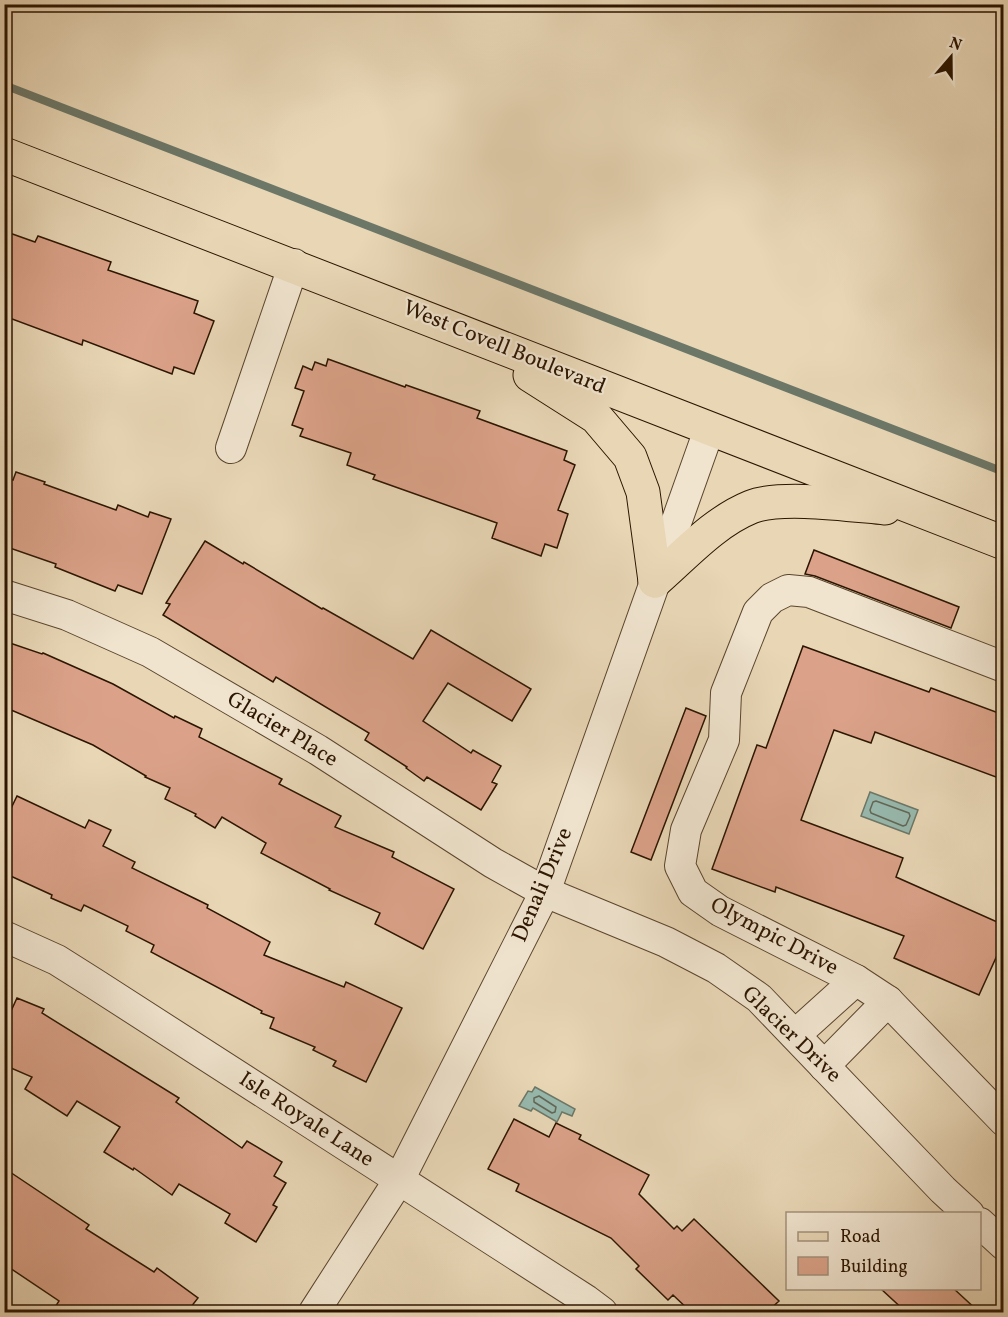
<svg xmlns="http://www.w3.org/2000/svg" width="1008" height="1317" viewBox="0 0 1008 1317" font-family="Vollkorn,serif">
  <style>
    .water { fill: #97b9ae; stroke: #6c7768; stroke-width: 1.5 }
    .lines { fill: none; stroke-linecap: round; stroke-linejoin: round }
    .shore { stroke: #626757; stroke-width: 1.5 }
    .stream { stroke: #6c7768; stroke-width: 8 }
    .building { fill: #dba289; stroke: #2c1500; stroke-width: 1.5 }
    .minor-casing { stroke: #5b452d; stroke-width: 32 }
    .major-casing { stroke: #2c1500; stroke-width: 35 }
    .minor { stroke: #f0e4cf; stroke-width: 30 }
    .major { stroke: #e8d6b5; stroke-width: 33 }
    .labels { text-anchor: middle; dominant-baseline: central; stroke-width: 4.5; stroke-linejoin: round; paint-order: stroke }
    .street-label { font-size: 22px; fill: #2c1500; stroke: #f0e4cf }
  </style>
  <rect width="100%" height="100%" fill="#e8d6b5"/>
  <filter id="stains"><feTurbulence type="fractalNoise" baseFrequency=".00333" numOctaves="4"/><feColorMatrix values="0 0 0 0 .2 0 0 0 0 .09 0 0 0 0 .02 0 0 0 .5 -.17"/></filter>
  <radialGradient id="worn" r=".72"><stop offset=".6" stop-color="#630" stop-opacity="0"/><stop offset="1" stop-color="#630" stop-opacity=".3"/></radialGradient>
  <g class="water">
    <polygon points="870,792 918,810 909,834 861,816"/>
    <polygon points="535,1087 575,1109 572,1116 562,1112 557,1122 533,1108 531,1111 519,1106 528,1091 532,1092"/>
  </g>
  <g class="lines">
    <g class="shore">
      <polygon points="876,801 909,813 910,816 906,825 903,826 871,813 870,810 873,802"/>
      <polygon points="539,1096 556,1107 555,1112 552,1113 534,1102 534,1098"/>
    </g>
    <polyline class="stream" points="4,85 1004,472"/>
  </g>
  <g class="building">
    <polygon points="4,231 35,242 38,236 111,262 108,270 198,301 194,313 214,321 194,374 174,367 172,374 83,340 82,345 4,316"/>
    <polygon points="328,359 405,387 406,385 480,411 477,418 567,451 564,460 575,465 558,510 568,514 557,548 545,544 541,556 492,538 497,523 373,479 375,475 347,465 351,453 300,436 303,429 292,425 304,391 295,388 303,366 312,370 315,362 326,366"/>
    <polygon points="16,472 45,482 44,484 116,510 118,505 148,517 150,512 171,519 142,594 118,585 115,591 55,567 56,564 4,546 4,477 13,480"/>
    <polygon points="205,541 243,564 244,562 322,609 323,608 413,659 431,630 531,689 512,721 448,683 423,721 471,753 473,750 501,766 492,782 497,784 481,810 427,777 424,781 406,768 407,767 365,740 369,733 276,677 273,682 163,615 170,604 166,603"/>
    <polygon points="814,550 959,607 951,628 815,576 805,574"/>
    <polygon points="4,641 42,654 43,653 113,684 174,718 175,716 202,729 199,737 282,779 279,784 341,816 335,827 394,852 392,857 454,889 423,949 375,924 380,913 329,890 330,889 261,853 266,843 222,817 215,828 195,816 196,814 165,799 170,788 145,777 146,776 93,745 4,707"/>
    <polygon points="803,646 929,692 931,688 1004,715 1004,780 875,732 871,743 834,730 801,820 903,858 896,877 1004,925 1004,940 979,995 894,958 904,936 776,887 775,892 712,869 757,745 766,748"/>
    <polygon points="686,708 706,716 651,860 631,852"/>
    <polygon points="17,796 85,828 89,820 111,830 103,846 135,862 132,868 208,905 207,908 270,942 264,955 344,987 346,982 402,1008 366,1082 333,1066 336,1061 313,1050 315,1047 270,1028 274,1018 261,1013 262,1011 151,952 154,945 126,931 128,926 84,905 81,911 51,898 52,895 4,873 4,823"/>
    <polygon points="17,998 44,1009 42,1013 179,1098 176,1102 242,1148 247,1141 282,1162 274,1176 286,1183 273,1205 277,1207 256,1242 225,1223 230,1214 179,1184 172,1195 134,1168 133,1170 104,1152 120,1127 77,1101 67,1116 25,1089 32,1077 4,1065 4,1008 11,1011"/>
    <polygon points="514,1119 549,1137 556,1123 581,1135 579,1139 649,1175 639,1194 674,1229 677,1226 682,1231 694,1219 779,1301 767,1312 691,1312 673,1295 668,1300 636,1269 639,1266 611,1238 516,1191 519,1184 488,1169"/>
    <polygon points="4,1168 89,1225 86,1229 154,1272 157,1268 198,1298 187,1312 52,1312 59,1301 4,1264"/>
    <polygon points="880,1288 953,1288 979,1312 906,1312"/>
  </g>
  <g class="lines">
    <defs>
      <g id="minor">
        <polyline points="231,448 294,264"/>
        <polyline points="4,595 67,615 150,652 318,750 493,863 545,892 666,942 716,968 759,998 943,1190 969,1214"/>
        <polyline points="1004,667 809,592 788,590 772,598 758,612 726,693 724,740 686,830 680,866 693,892 720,911 856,980 888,1001 1004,1121"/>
        <polyline points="4,936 57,960 95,984 586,1300 602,1312"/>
        <polyline points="795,1035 856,980"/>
        <polyline points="824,1066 888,1001"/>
        <polyline points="980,1223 1004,1245"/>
        <polyline points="314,1312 399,1180 545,892 709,430"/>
      </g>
      <g id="major">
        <path d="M 4,154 C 338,281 670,414 1004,543"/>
        <polyline points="530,375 596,417 630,457 643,492 655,581"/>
        <path d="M 655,581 C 685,555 714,522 751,507 C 781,495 851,505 885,508"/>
      </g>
    </defs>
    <use href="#minor" class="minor-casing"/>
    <use href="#major" class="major-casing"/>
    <use href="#minor" class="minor"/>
    <use href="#major" class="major"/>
  </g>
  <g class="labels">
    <g class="street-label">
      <text transform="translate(504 348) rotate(22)">West Covell Boulevard</text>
      <text transform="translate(282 730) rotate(31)">Glacier Place</text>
      <text transform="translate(543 885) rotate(-67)">Denali Drive</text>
      <text transform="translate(774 937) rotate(28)">Olympic Drive</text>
      <text transform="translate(791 1035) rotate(44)">Glacier Drive</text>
      <text transform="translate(306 1120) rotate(33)">Isle Royale Lane</text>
    </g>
  </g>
  <rect width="1008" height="1317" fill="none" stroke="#e8d6b5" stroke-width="24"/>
  <rect x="6" y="6" width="996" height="1305" fill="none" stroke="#2c1500" stroke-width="3"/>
  <rect x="12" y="12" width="984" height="1293" fill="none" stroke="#2c1500" stroke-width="1.5"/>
  <rect x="786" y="1212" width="195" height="78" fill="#f0e4cf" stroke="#a2917c" stroke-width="1.5"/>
  <rect x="798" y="1232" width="30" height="9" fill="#e8d6b5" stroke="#a2917c" stroke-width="1.5"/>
  <text x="840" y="1242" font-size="18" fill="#2c1500">Road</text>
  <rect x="798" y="1257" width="30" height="18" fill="#dba289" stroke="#a2917c" stroke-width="1.5"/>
  <text x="840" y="1272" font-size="18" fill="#2c1500">Building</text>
  <g transform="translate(951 57) rotate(20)" stroke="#f0e4cf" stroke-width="4.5" paint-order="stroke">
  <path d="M0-4.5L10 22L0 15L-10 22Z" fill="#2c1500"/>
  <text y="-9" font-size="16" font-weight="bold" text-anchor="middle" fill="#2c1500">N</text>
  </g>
  <rect width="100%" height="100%" filter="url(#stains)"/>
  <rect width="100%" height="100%" fill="url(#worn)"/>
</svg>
